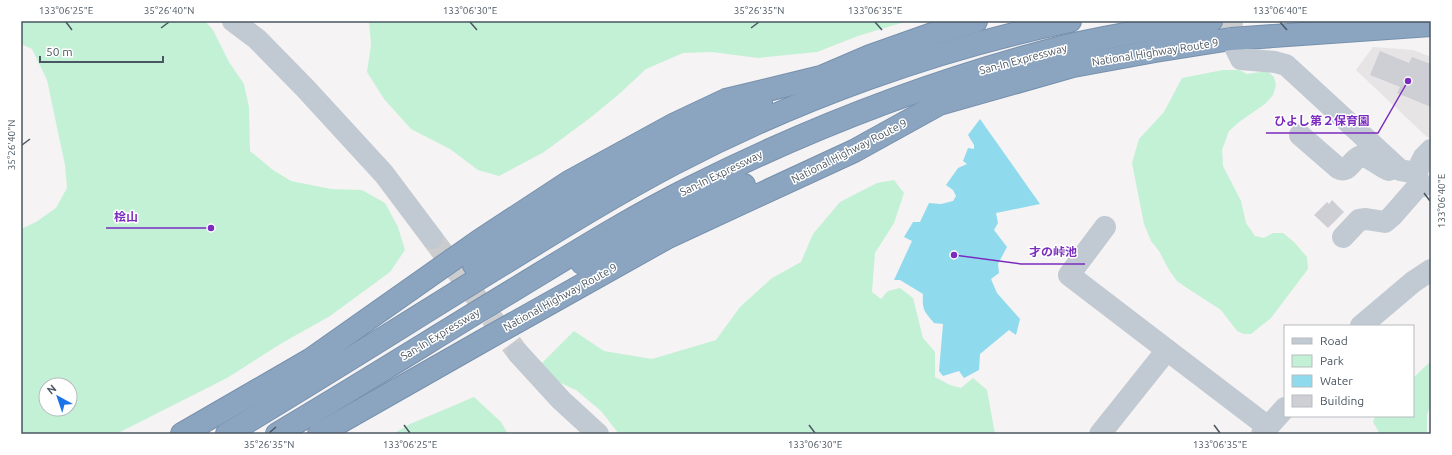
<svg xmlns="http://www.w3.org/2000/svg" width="1452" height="455" viewBox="0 0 1452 455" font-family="Ubuntu,'Noto Sans JP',sans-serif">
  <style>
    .education { fill: #e6e4e5 }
    .green { fill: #c3f1d5; fill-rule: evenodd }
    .water { fill: #90daee }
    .building { fill: #cdcfd5 }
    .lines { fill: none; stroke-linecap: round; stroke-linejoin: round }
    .minor-tunnel { stroke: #caccce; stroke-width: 22; stroke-dasharray: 22 11; stroke-linecap: butt }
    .highway-casing { stroke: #7690ad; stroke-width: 24 }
    .minor { stroke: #c1cad2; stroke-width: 22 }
    .highway { stroke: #8ba5c1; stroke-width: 22 }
    .ticks { fill: none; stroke: #4a5661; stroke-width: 1.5 }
    .labels { text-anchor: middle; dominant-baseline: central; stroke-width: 3; stroke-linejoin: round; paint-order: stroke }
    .street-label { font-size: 11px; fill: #4a5661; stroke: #fff }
    .leader { fill: none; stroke: #7b2cbf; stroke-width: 1.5 }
    .callout-dot { fill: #7b2cbf; stroke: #fff; stroke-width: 1.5 }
    .callout-label { font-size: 12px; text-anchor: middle; font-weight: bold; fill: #7b2cbf; stroke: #fff; stroke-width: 3; stroke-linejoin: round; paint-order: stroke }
    .neatline { fill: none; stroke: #4a5661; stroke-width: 1.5 }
    .ticks-label { font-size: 10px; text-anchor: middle; fill: #4a5661 }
  </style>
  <rect width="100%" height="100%" fill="#f5f3f3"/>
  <polygon class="education" points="1373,47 1413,50 1431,57 1431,138 1427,137 1356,70"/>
  <g class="green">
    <path d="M 21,21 L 205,21 L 213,30 L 229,62 L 244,84 L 249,107 L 250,151 L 273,170 L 291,181 L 331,189 L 362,190 L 385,203 L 398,227 L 405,250 L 390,272 L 330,316 L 282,343 L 227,378 L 116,434 L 21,434 L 21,229 L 36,222 L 56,208 L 67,188 L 65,165 L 47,80 L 32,49 L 21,44 ZM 46,385 L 70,385 L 70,409 L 46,409 Z"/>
    <polygon points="369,21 908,21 858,36 817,52 758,58 712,52 683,53 646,69 618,95 590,118 544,152 499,176 478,170 450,149 411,129 384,99 367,72 371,45"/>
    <polygon points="1223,70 1239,70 1247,74 1267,71 1274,77 1276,85 1273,95 1265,104 1239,122 1229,131 1222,150 1223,166 1241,201 1246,223 1255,236 1264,238 1273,233 1283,233 1294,242 1307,257 1308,269 1271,318 1251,334 1244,334 1237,331 1221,310 1184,286 1177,281 1169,270 1159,251 1151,241 1144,224 1132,163 1139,139 1164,112 1182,78"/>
    <polygon points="894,180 904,193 894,223 875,253 872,292 881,299 888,291 900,288 913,298 923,338 935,352 935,377 950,385 961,388 973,378 987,390 995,434 619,434 601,411 576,390 547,377 542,363 574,331 604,351 652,359 716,340 740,307 772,278 801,262 813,234 840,202 877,183"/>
    <polygon points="1431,361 1431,402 1427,415 1427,430 1426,434 1380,434 1373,422 1375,416 1413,416 1413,378"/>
    <polygon points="474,397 501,422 508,434 393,434 410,424"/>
  </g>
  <path class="water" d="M 980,119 L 1040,204 L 996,213 L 998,223 L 994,230 L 1007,247 L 998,264 L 999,273 L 991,279 L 997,293 L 1020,319 L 1016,335 L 1009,330 L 980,354 L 979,370 L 964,378 L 959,371 L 943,376 L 939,371 L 943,324 L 934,323 C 924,311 922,310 923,294 L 900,280 L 894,280 L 912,241 L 904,237 L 913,222 L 920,222 L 929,203 L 941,204 L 953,201 L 956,196 L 953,190 L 946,185 L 958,168 L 967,164 L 963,161 L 968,148 L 974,149 L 974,145 L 968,135 Z"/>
  <g class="building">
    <polygon points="1380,51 1409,63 1412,57 1431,64 1431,107 1397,93 1400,87 1370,75"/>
    <polygon points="1332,200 1344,212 1328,228 1314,215 1327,202 1329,204"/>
  </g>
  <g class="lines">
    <g class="minor-tunnel">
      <polyline points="1231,39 1232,21"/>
      <polyline points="432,238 518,353"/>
    </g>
    <defs>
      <g id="highway">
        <polyline points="582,263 689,210 744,185"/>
        <polyline points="474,265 590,187 722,119 761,103"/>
        <polyline points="182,434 310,360 479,241 569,182 675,124 726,100 821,77 870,56 935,33 976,21"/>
        <path d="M 227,434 C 321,378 413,319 506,262 C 561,228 616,194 673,164 C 796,99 935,49 1070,21"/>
        <path d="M 277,434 C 358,386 439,335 520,286 C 576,252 632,217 690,188 C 803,131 921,85 1043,52 C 1098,37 1155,29 1211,21"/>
        <polyline points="319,434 486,339 668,237 854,151 939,104 1073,66 1155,51 1231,39 1431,25"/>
      </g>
    </defs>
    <use href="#highway" class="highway-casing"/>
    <g class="minor">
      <polyline points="233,21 257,39 305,88 384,174 432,238"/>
      <polyline points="1231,39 1241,59 1275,62 1286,65 1400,170 1416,173"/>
      <path d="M 1300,135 L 1338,168 C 1349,174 1351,159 1361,156 C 1368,155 1382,168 1389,170"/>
      <polyline points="1423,186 1420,184 1416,173 1424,157 1431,150"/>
      <polyline points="1343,237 1359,220 1366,219 1385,222 1392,216 1420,184"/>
      <polyline points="1361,326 1413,282 1431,270"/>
      <polyline points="1167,350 1268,427 1262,434"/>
      <polyline points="518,353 561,400 598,434"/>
      <polyline points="1268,427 1285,408"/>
      <polyline points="1100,434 1167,350 1069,275 1105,227"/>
    </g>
    <use href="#highway" class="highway"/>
  </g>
  <path class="ticks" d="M 66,22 L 72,30M 470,22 L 477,30M 875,22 L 882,30M 1280,22 L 1287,30M 161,28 L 169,22M 751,28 L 759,22M 22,145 L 30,139M 1424,193 L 1430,201M 404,425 L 410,433M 809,425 L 815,433M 1214,425 L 1220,433M 269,433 L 276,427"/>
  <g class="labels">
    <g class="street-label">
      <text transform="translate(1155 52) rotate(-9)">National Highway Route 9</text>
      <text transform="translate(1023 59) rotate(-15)">San-In Expressway</text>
      <text transform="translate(849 151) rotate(-27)">National Highway Route 9</text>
      <text transform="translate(721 173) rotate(-26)">San-In Expressway</text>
      <text transform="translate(560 297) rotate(-29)">National Highway Route 9</text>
      <text transform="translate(440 334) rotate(-31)">San-In Expressway</text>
    </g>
  </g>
  <path class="leader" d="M1408 81L1378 133H1266M211 228L146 228H106M954 255L1021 264H1085"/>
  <g class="callout-dot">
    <circle cx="1408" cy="81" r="4"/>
    <circle cx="211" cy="228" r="4"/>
    <circle cx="954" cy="255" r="4"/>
  </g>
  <g class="callout-label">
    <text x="1322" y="125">ひよし第２保育園</text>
    <text x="126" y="221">桧山</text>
    <text x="1053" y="256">才の峠池</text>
  </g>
  <rect width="1452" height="455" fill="none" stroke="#ffffff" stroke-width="44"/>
  <rect x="1284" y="325" width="130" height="92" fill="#ffffff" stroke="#b7bbc0"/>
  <rect x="1292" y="338" width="20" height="6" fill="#c1cad2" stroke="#b7bbc0"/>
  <text x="1320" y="345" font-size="12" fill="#4a5661">Road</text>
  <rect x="1292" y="355" width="20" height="12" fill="#c3f1d5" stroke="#b7bbc0"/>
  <text x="1320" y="365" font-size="12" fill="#4a5661">Park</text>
  <rect x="1292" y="375" width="20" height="12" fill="#90daee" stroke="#b7bbc0"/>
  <text x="1320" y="385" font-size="12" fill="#4a5661">Water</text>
  <rect x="1292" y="395" width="20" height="12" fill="#cdcfd5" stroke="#b7bbc0"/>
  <text x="1320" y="405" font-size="12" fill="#4a5661">Building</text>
  <g transform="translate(58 397) rotate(320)"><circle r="19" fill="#ffffff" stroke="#b7bbc0"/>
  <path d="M0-3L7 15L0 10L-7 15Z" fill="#1a73e8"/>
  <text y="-6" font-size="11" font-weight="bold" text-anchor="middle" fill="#4a5661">N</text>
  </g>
  <path d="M40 56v6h123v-6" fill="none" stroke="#4a5661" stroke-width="2"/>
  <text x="46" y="56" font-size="12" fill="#4a5661" stroke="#ffffff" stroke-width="3" paint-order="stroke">50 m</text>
  <rect x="22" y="22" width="1408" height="411" class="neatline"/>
  <g class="ticks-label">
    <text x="66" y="14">133°06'25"E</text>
    <text x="169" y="14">35°26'40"N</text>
    <text x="470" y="14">133°06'30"E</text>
    <text x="759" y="14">35°26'35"N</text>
    <text x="875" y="14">133°06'35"E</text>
    <text x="1280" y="14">133°06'40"E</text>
    <text transform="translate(11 145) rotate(-90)" y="4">35°26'40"N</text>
    <text transform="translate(1441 201) rotate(-90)" y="4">133°06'40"E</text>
    <text x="269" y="448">35°26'35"N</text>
    <text x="410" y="448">133°06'25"E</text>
    <text x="815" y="448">133°06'30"E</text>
    <text x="1220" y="448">133°06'35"E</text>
  </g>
</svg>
